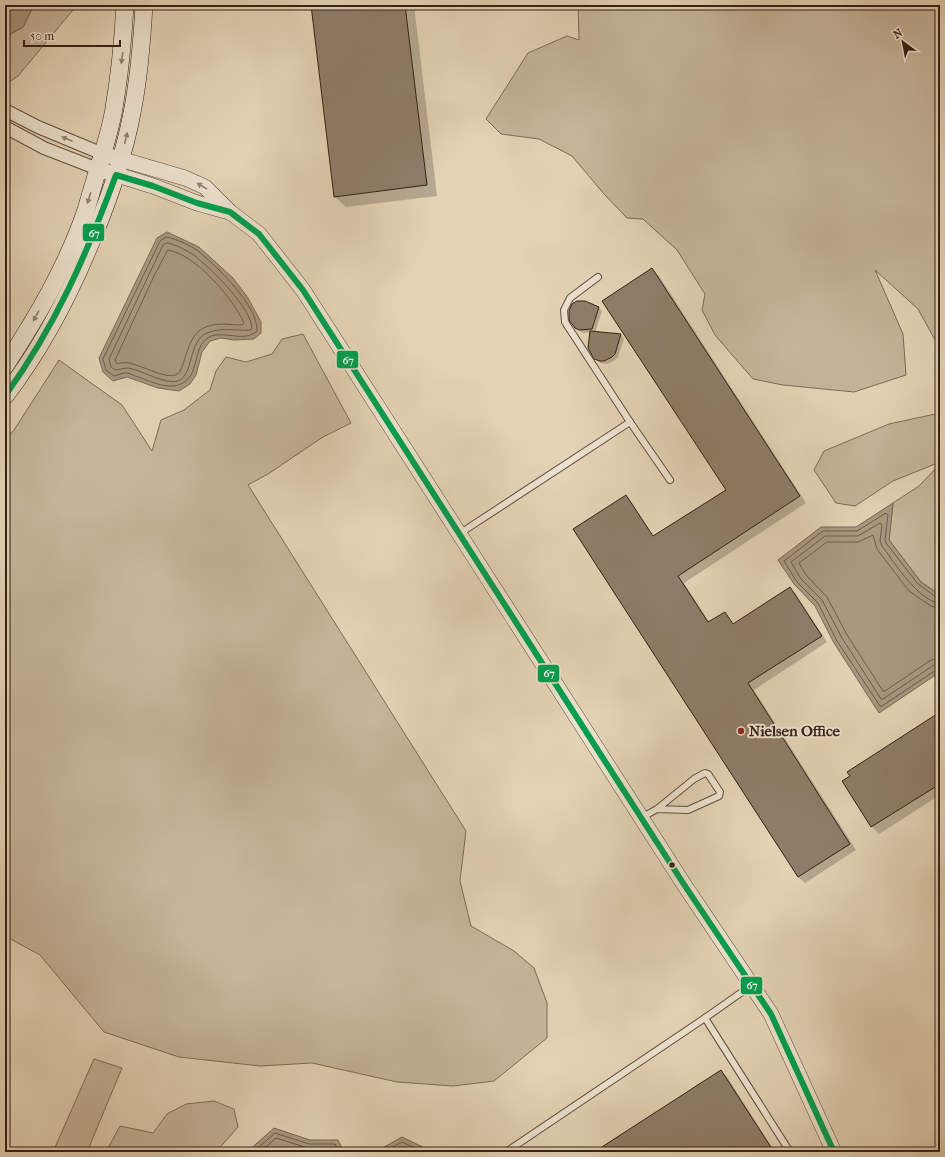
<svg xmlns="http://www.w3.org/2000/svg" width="945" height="1157" viewBox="0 0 945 1157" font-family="'IM FELL French Canon',serif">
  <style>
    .green { fill: #c5b59a; stroke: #7d6a58 }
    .water { fill: #a8967f; stroke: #7a6755 }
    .shadow { fill: #0003 }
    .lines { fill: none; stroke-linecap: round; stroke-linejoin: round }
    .shore { stroke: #6e5b4a; stroke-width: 1 }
    .building { fill: #8f7d69; stroke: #352016 }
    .service-casing { stroke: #604d3e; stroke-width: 8 }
    .minor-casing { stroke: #604d3e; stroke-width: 14 }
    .tertiary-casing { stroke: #604d3e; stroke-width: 16 }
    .secondary-casing { stroke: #352016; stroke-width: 18 }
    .service { stroke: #ede2cf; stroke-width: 6 }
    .minor { stroke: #ede2cf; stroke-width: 12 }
    .tertiary { stroke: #ede2cf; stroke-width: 15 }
    .secondary { stroke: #ede2cf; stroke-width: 17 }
    .bus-1-casing { stroke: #ede2cf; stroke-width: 9 }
    .bus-1 { stroke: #039f4e; stroke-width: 6 }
    .oneway { fill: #918172 }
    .poi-dot { fill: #8f2418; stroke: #ede2cf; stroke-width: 1.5 }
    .bus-dot { fill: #352016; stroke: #ede2cf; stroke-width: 1.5 }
    .labels { text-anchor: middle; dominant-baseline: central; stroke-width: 4; stroke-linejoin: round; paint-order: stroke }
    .poi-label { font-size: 15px; font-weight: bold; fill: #352016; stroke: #ede2cf; text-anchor: start }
    .line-badge { stroke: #ede2cf; stroke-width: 1.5 }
    .badge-label { font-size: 11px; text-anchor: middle; font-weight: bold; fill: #fff }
  </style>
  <rect width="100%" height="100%" fill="#e3d3b5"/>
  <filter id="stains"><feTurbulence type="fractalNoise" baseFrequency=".005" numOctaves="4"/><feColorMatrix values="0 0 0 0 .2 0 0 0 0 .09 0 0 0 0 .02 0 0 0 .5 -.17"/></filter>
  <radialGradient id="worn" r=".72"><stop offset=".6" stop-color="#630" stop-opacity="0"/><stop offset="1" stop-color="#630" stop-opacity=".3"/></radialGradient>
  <g class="green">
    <polygon points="34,5 77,5 18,76 5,85 5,37 23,27"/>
    <polygon points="578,5 940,5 940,349 918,309 875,270 903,334 906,375 854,392 783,385 753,379 715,335 702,310 705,294 677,250 643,219 627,218 604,194 572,156 539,139 501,134 486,119 528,53 567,36 579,40"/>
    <polygon points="303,334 351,423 323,437 268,474 248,485 466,831 460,881 471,926 514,951 534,968 547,1003 547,1038 494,1081 453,1086 397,1082 312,1063 260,1066 179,1057 104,1032 40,955 5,936 5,440 14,430 59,360 122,405 152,451 161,420 184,410 210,390 216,371 226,357 246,362 272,354 282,339"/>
    <polygon points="940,413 940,462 893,481 855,506 836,503 814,470 824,451 889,424"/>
    <polygon points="940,464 940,595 921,582 889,540 893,503 919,486"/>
    <polygon points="94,1059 122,1068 87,1152 53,1152"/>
    <polygon points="214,1101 234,1109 238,1127 216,1152 106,1152 120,1126 153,1133 167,1114 186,1104"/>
  </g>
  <g class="water">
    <polygon points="5,5 34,5 23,27 5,37"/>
    <polygon points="167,232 199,247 233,278 248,298 261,322 261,333 254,339 234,340 221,338 210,341 202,352 196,375 190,384 179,391 158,388 127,377 113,381 103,372 99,358 157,238"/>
    <polygon points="893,503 889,540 921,582 940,595 940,672 879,713 834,643 815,606 794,584 778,560 821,527 856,527"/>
    <polygon points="274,1128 310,1140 338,1140 344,1152 247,1152"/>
    <polygon points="402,1137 429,1150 432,1152 375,1152"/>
  </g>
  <g class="shadow">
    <polygon points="312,5 414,5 437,196 346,207 335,197"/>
    <polygon points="652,269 659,276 806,503 684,583 710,623 725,613 734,624 790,588 796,594 827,642 754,690 856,850 805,883 798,877 625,497 632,503 654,537 727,490"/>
    <polygon points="585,302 599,308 602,311 595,332 621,335 624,339 618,357 615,360 608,364 600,363 596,359 591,332 583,333 580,331 576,328"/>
    <polygon points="940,713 940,795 879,834 872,827 843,781"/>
    <polygon points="721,1071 728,1078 775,1152 596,1152"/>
  </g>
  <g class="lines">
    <g class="shore">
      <path d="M 167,237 C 176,239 190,245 198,251 C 217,267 258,305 257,331 C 245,343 224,330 209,337 C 196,344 197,365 191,375 C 178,395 155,383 138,377 C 134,376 130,373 126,373 C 122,373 118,375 114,376 L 106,370 L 103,359 L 160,241 Z"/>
      <path d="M 167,243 C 175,244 188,251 195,256 C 211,269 252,308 252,329 L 250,330 C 236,331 221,327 207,333 C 188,341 194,375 178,381 C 165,385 140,369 127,368 C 123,368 119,370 115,370 L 111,367 L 109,359 L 163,245 Z"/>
      <path d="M 168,250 C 195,254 233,298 244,323 L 242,325 C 229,325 218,322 206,327 C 185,334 186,371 176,375 C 165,379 141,365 129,363 C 125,362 121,363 117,364 L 115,360 L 154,276 Z"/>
      <polyline points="940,598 936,597 918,584 886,543 885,540 888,515 886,513 857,531 823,531 784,561 797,582 818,603 837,641 880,706 882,706 936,670 940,669"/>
      <path d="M 940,603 C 919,602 894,562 882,546 L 880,541 L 882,525 L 880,523 L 858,536 L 825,536 L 791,562 L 801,579 L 822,600 L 842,638 L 881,699 L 883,699 L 934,665 L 940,664"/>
      <polyline points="940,609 931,606 909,591 877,549 873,535 858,542 827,542 799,563 806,575 827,597 847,635 883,691 885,691 931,660 940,658"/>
      <polyline points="253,1152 275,1133 309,1144 335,1144 339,1152"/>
      <polyline points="260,1152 276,1138 308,1148 331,1149 334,1152"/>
      <polyline points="383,1152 402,1142 424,1152"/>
    </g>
  </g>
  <g class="building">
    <polygon points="311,5 405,5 427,185 334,197"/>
    <polygon points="652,268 800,496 678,576 708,622 725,612 733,624 790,587 822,636 748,683 850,844 798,877 573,529 626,495 653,536 726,490 602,301"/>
    <polygon points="577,301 585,301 599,307 592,329 579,330 575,328 569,320 569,311 572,304"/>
    <polygon points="590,331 621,334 615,354 612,357 604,361 600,361 594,359 588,348"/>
    <polygon points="940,712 940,784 871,827 842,781 850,776 847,772"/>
    <polygon points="721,1070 774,1152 594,1152"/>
  </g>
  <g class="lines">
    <defs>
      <g id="service">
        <polyline points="630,422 670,480"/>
        <polyline points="459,534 630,422 565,322 564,310 570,298 598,277"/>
        <polyline points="641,818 657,809 694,779 705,773 708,774 720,792 719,796 688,810 657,809"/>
        <polyline points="752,985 705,1018 790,1152"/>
        <polyline points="506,1152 705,1018"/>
      </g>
      <g id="minor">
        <polyline points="5,110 38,127 103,154"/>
        <polyline points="5,127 44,148 98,169"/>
      </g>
      <g id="tertiary">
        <polyline points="103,154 185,178 205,187 230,212 259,234 303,290 683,883 771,1014 834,1152"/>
        <polyline points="98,169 153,186 197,203 229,212"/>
      </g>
      <g id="secondary">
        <path d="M 5,366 C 37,317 67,266 86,210 C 90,196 94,183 98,169 C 104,149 111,128 114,108 C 120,73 123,40 125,5"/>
        <path d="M 5,396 C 43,347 71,292 94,235 C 110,196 124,155 132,113 C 139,78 142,41 144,5"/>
      </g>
    </defs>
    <use href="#service" class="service-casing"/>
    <use href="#minor" class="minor-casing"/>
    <use href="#tertiary" class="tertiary-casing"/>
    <use href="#secondary" class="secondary-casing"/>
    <use href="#service" class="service"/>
    <use href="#minor" class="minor"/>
    <use href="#tertiary" class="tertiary"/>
    <use href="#secondary" class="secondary"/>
    <defs>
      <path id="bus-1" d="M 5,396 C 56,325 86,256 116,175 L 153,186 L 197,203 L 230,212 L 259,234 L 303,290 L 683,883 L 771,1014 L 834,1152"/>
    </defs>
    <use href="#bus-1" class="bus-1-casing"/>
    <use href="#bus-1" class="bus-1"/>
  </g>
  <defs><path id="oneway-solid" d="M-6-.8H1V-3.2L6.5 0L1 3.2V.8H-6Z"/></defs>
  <g class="oneway">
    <use href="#oneway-solid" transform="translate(122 58) rotate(98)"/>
    <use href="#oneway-solid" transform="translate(126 138) rotate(-76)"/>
    <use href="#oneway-solid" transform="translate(67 139) rotate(-157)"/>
    <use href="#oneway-solid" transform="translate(202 186) rotate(-150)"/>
    <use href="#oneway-solid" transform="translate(89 198) rotate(107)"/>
    <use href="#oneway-solid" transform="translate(36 316) rotate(118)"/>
  </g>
  <circle class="poi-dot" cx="741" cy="731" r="4"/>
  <circle class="bus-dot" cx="672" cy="865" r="3.5"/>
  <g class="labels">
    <g class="poi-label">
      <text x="749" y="731">Nielsen Office</text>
    </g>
  </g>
  <g class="line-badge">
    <rect x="82" y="223" width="23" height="19" rx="4" fill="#039f4e"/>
    <rect x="336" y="350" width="23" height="19" rx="4" fill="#039f4e"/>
    <rect x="537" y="664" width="23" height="19" rx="4" fill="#039f4e"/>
    <rect x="740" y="976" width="23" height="19" rx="4" fill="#039f4e"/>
  </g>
  <g class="badge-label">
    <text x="94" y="237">67</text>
    <text x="348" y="364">67</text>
    <text x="549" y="677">67</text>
    <text x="752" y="989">67</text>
  </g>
  <rect width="945" height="1157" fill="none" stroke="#e3d3b5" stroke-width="20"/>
  <rect x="6" y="6" width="933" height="1145" fill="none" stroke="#352016" stroke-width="2"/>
  <rect x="10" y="10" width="925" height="1137" fill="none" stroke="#352016"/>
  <g transform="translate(903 42) rotate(328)" stroke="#ede2cf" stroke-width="3" paint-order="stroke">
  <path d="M0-3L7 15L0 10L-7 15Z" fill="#352016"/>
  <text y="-6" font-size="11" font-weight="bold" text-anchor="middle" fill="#352016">N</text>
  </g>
  <path d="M24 40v6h96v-6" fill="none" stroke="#352016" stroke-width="2"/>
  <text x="30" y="40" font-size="12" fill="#352016" stroke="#ede2cf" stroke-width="3" paint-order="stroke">50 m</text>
  <rect width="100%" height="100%" filter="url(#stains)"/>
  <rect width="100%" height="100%" fill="url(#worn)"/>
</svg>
